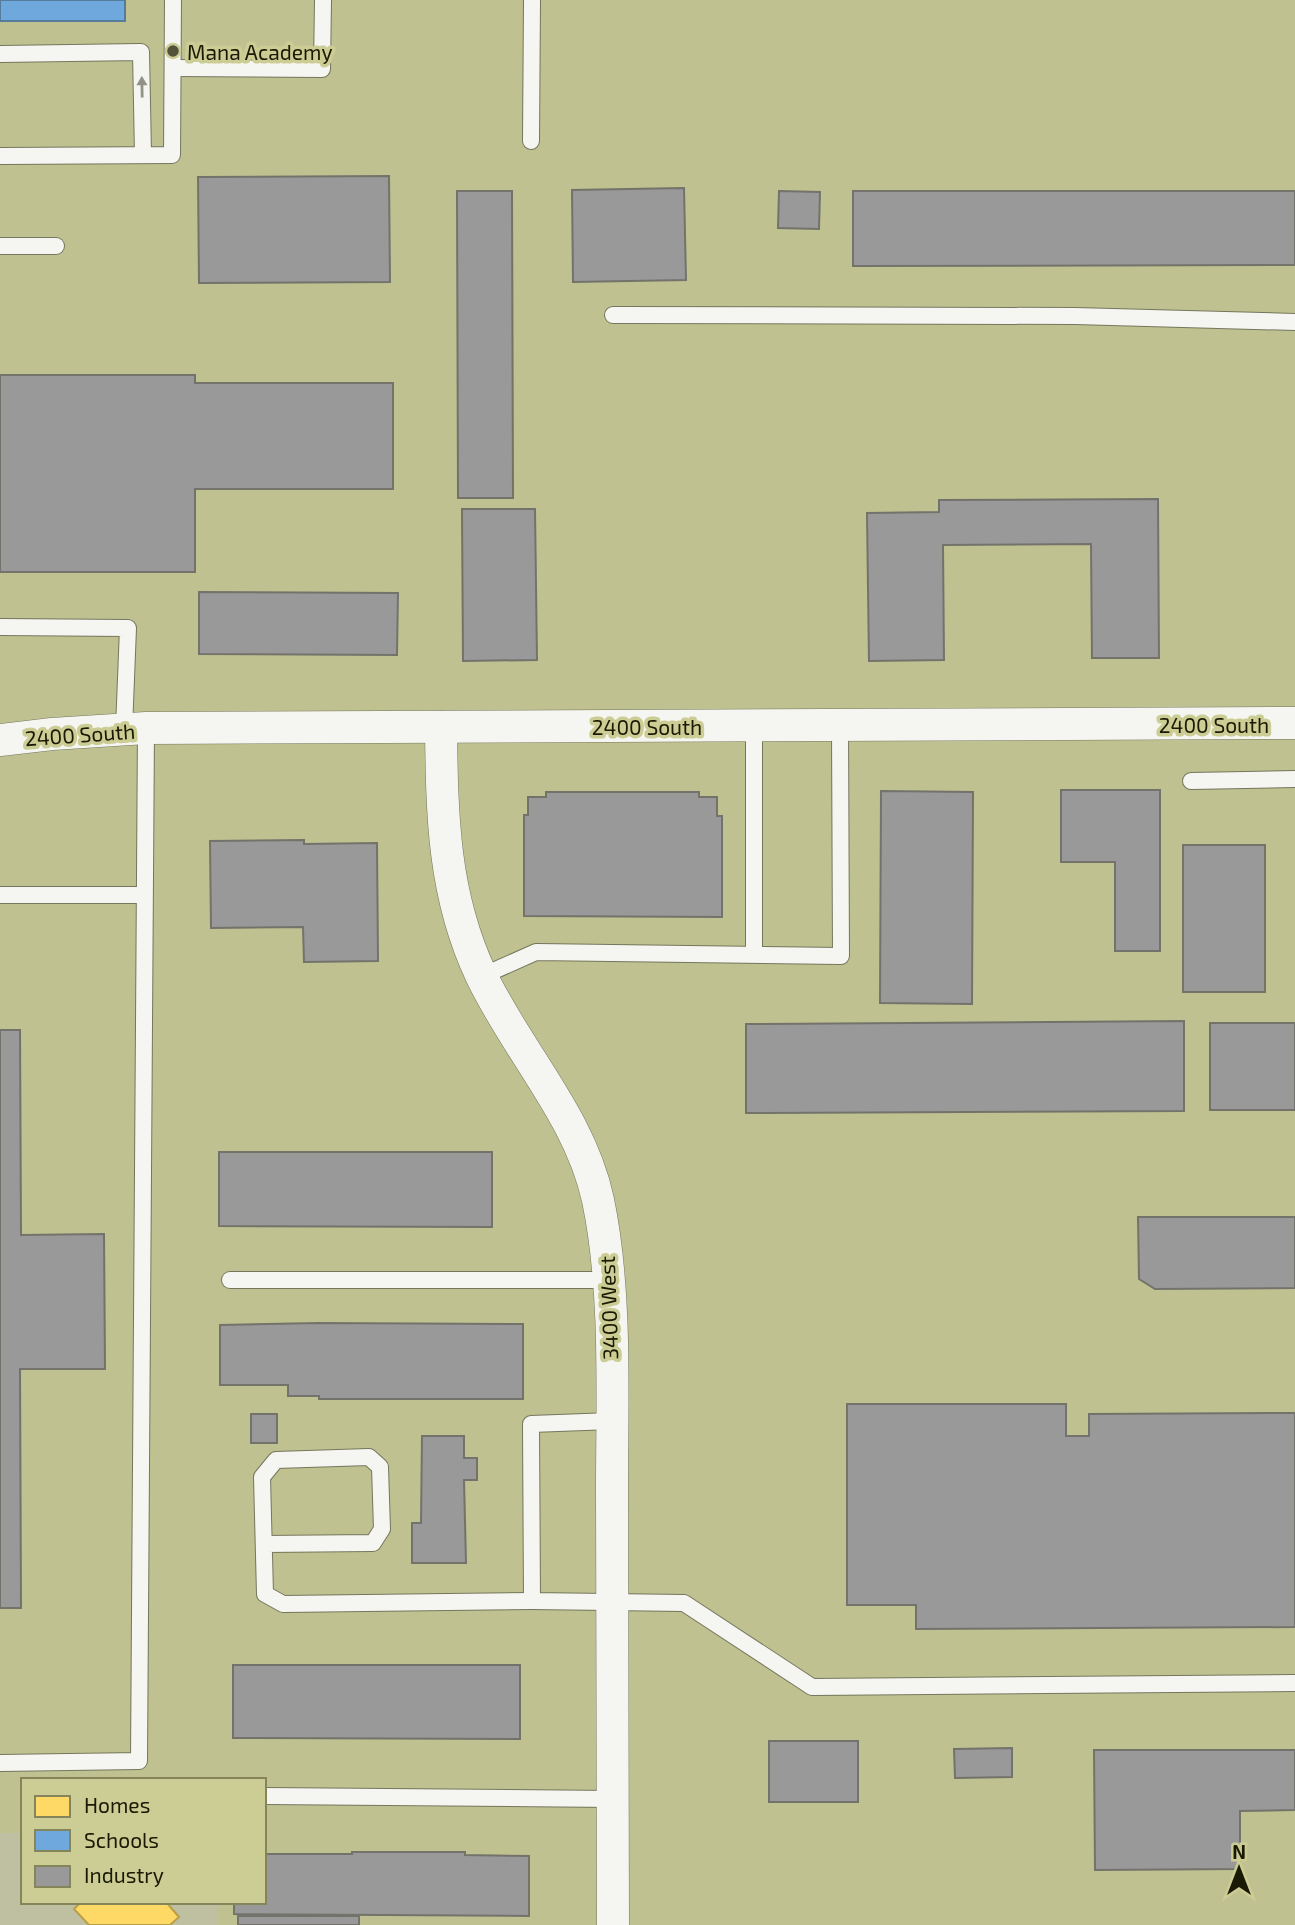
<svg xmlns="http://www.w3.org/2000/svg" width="1295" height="1925" viewBox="0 0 1295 1925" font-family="'Exo 2',sans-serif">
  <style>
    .built { fill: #c0c190 }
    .homes { fill: #ffd966; stroke: #ba9f49; stroke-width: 2 }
    .schools { fill: #6fa8dc; stroke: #557d9b; stroke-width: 2 }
    .industry { fill: #999; stroke: #73736c; stroke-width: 2 }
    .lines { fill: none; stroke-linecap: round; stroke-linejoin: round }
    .service-casing { stroke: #75765d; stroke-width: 18 }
    .minor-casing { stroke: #75765d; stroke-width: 33 }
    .service { stroke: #f5f6f1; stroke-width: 16 }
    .minor { stroke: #f5f6f1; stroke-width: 32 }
    .oneway { fill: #929386 }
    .poi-dot { fill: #53533b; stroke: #cbcd94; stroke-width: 2.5 }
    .labels { text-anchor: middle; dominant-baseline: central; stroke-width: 7; stroke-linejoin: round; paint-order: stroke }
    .poi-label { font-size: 21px; fill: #191904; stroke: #cbcd94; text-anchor: start }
    .street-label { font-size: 21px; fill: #191904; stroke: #cbcd94 }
  </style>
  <rect width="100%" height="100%" fill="#bfc0a1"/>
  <polygon class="built" points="0,0 1295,0 1295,1925 218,1925 218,1902 264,1902 264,1780 23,1780 23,1833 0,1833"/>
  <polygon class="homes" points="81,1902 166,1902 179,1917 170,1925 89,1925 74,1909"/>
  <rect class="schools" x="0" y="0" width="125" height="21"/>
  <g class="industry">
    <polygon points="389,176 390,282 199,283 198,177"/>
    <polygon points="684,188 686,280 573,282 572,190"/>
    <polygon points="457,191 512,191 513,498 458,498"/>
    <polygon points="779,191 820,192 819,229 778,228"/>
    <polygon points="853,191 1295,191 1295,265 853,266"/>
    <polygon points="0,375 195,375 195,383 393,383 393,489 195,489 195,572 0,572"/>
    <polygon points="1158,499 1159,658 1092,658 1091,544 943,545 944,660 869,661 867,513 939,512 939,500"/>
    <polygon points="462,509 535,509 537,660 463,661"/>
    <polygon points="199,592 398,593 397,655 199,654"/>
    <polygon points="1061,790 1160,790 1160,951 1115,951 1115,862 1061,862"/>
    <polygon points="881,791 973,792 972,1004 880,1003"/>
    <polygon points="546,792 699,792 699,797 717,797 717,816 722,816 722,917 524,916 524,815 528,815 528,797 546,797"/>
    <polygon points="304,840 304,844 377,843 378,961 304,962 303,927 211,928 210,841"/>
    <rect x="1183" y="845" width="82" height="147"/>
    <polygon points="1184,1021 1184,1111 746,1113 746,1024"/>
    <rect x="1210" y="1023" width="85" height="87"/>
    <polygon points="0,1030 20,1030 21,1235 104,1234 105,1369 20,1369 21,1608 0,1608"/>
    <polygon points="219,1152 492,1152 492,1227 219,1226"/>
    <polygon points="1138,1217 1295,1217 1295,1288 1155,1289 1139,1279"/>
    <polygon points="319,1323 523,1324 523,1399 319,1399 319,1396 288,1396 288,1385 220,1385 220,1325"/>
    <polygon points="847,1404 1066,1404 1066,1436 1089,1436 1089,1414 1295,1413 1295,1627 916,1629 916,1605 847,1605"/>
    <rect x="251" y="1414" width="26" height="29"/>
    <polygon points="422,1436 464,1436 464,1458 477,1458 477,1480 464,1480 466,1563 412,1563 412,1523 421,1523"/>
    <polygon points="233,1665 520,1665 520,1739 233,1738"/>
    <rect x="769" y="1741" width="89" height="61"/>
    <polygon points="1012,1748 1012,1777 955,1778 954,1749"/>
    <polygon points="1094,1750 1295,1750 1295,1810 1240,1811 1240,1869 1095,1870"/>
    <polygon points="352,1852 465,1852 465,1855 529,1856 529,1916 234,1914 234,1902 264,1902 264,1854 352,1854"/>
    <rect x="238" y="1916" width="121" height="9"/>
  </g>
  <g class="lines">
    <defs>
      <g id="service">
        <polyline points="0,54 141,52 143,155"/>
        <polyline points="173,68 322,69 323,0"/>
        <polyline points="531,141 532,0"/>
        <polyline points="0,156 172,155 173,0"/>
        <polyline points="0,246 56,246"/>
        <polyline points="613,315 1075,316 1295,322"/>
        <polyline points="0,627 128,628 124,729"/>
        <polyline points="754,726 754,954"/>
        <polyline points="1191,781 1295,779"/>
        <polyline points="0,895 143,895"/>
        <polyline points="482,976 536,952 841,956 840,725"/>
        <polyline points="230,1280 609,1280"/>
        <polyline points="612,1421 531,1424 532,1601 684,1603 812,1687 1295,1683"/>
        <polyline points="264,1544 373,1543 382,1529 380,1467 369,1457 276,1460 262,1477 265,1594 283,1604 532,1601"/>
        <polyline points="0,1763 139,1761 146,728"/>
        <polyline points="264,1796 613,1799"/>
      </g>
      <g id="minor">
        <path d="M 441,727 C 442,815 443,894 481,975 C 517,1051 580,1116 598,1200 C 617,1291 612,1397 612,1491 C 612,1636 613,1780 613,1925"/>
        <polyline points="0,740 52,734 146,728 1295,723"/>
      </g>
    </defs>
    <use href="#service" class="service-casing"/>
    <use href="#minor" class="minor-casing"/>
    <use href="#service" class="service"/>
    <use href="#minor" class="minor"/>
  </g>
  <defs><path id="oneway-solid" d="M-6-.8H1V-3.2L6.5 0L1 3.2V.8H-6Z" transform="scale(1.75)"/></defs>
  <use class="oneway" href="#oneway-solid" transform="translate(142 87) rotate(-91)"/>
  <circle class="poi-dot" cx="173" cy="51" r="7"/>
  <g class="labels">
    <g class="poi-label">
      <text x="187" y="51">Mana Academy</text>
    </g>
    <g class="street-label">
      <text x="1214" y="724">2400 South</text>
      <text x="647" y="726">2400 South</text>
      <text transform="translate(80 734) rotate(-4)">2400 South</text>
      <text transform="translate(608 1308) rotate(-92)">3400 West</text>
    </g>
  </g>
  <rect x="21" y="1778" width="245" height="126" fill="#cbcd94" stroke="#84855a" stroke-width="2"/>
  <rect x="35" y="1796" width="35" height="21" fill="#ffd966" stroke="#84855a" stroke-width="2"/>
  <text x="84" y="1813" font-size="21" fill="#191904">Homes</text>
  <rect x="35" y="1830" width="35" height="21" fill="#6fa8dc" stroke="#84855a" stroke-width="2"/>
  <text x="84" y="1848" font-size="21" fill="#191904">Schools</text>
  <rect x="35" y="1866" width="35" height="21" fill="#999999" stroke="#84855a" stroke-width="2"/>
  <text x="84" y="1883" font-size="21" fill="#191904">Industry</text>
  <g transform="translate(1239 1869)" stroke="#cbcd94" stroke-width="5" paint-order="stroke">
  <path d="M0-5L12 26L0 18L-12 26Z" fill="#191904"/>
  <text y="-10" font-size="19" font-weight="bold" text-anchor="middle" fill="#191904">N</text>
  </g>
</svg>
